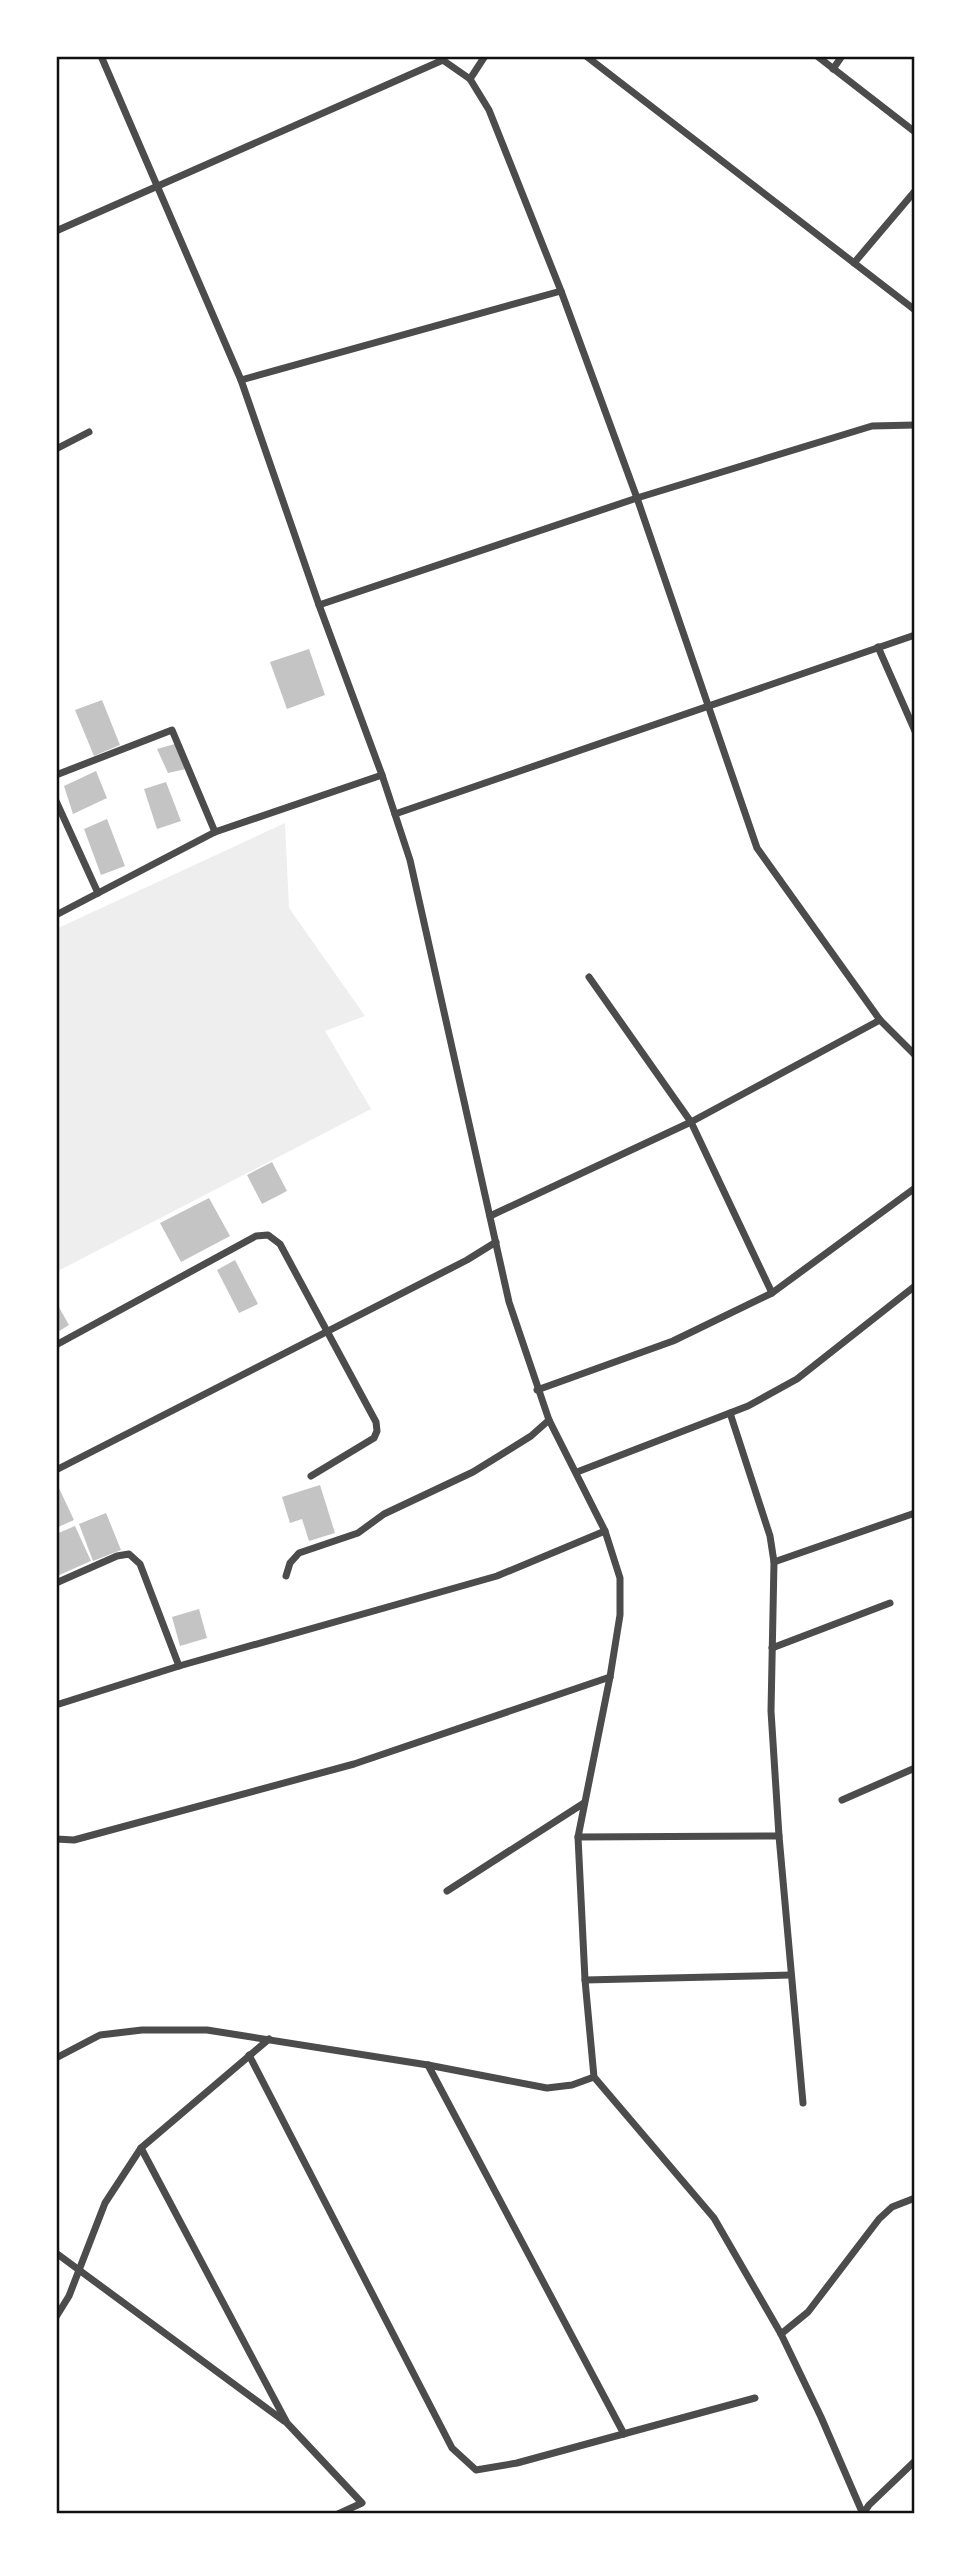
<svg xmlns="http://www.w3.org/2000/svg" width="971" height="2570" viewBox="0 0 971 2570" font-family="'Open Sans',sans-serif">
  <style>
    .green { fill: #eee }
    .building { fill: #c4c4c4 }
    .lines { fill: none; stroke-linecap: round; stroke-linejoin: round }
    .minor { stroke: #4c4c4c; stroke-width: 7 }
    .neatline { fill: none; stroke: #111; stroke-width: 2.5 }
  </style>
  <rect width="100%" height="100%" fill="#fff"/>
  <polygon class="green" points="285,823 289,908 365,1016 325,1031 371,1109 56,1272 56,929"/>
  <g class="building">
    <polygon points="309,649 325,695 287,709 270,662"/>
    <polygon points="102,700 120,745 94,756 75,710"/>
    <polygon points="175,744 186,769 168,773 157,749"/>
    <polygon points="96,771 107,798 73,814 64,786"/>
    <polygon points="166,782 181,821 157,829 144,789"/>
    <polygon points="107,819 125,866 101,875 84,829"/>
    <polygon points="272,1162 287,1191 262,1204 247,1175"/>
    <polygon points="209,1198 230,1236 181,1262 160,1223"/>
    <polygon points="235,1260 258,1304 239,1313 217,1270"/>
    <polygon points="56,1302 69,1325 56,1333"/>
    <polygon points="320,1485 335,1533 309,1541 302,1519 290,1523 282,1497"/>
    <polygon points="58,1486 74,1520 56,1528 56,1487"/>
    <polygon points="106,1513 121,1550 93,1561 79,1524"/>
    <polygon points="75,1526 91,1561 57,1576 56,1534"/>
    <polygon points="199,1609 207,1638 180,1646 172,1617"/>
  </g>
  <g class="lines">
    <g class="minor">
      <polyline points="101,56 241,380 319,605 382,775 410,860 509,1302 549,1420 605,1531 620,1578 620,1615 610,1677 578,1837 585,1980 594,2077 714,2218 781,2334 821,2417 863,2514"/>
      <polyline points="437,56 470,79 489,110 561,291 637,498 757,848 880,1020 915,1055"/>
      <polyline points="586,56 915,310"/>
      <polyline points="817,56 915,132"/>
      <polyline points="833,69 842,56"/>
      <polyline points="470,79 485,56"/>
      <polyline points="56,231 443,60"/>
      <polyline points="854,263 915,191"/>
      <polyline points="241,380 561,291"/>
      <polyline points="56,449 89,432"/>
      <polyline points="319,605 637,498 872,426 915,425"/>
      <polyline points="878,647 915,731"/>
      <polyline points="56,775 172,730 215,832"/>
      <polyline points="56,801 98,893"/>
      <polyline points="395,814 915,635"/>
      <polyline points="56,915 215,832 382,775"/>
      <polyline points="589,977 691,1122 772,1293"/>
      <polyline points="490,1216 691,1122 880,1020"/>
      <polyline points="56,1345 256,1236 268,1235 280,1244 376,1422 377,1431 374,1438 311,1476"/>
      <polyline points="537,1390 673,1341 772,1293 915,1188"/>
      <polyline points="730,1413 770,1536 774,1562 771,1711 779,1836 803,2103"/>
      <polyline points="56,1470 467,1260 496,1242"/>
      <polyline points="577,1472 748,1406 797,1379 915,1286"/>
      <polyline points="774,1562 915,1513"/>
      <polyline points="286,1576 290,1563 299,1553 358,1533 384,1514 473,1472 531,1436 549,1420"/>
      <polyline points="56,1583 117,1556 129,1554 140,1564 179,1666"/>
      <polyline points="772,1648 890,1603"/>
      <polyline points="56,1705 179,1666 497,1576 605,1531"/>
      <polyline points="842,1800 915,1768"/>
      <polyline points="578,1837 779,1836"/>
      <polyline points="56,1839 74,1840 354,1764 610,1677"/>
      <polyline points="447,1891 584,1803"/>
      <polyline points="585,1980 791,1975"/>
      <polyline points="249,2055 452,2448 476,2470 517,2463 755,2398"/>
      <polyline points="56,2058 100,2035 142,2030 207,2030 428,2065 547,2088 572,2085 594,2077"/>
      <polyline points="428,2065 624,2434"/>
      <polyline points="141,2148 287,2423 362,2503 338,2514"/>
      <polyline points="56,2253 284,2421"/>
      <polyline points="56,2317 69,2296 105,2203 141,2148 269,2039"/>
      <polyline points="781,2334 808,2312 879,2219 892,2207 915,2198"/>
      <polyline points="863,2514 869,2505 915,2461"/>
    </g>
  </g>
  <rect width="971" height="2570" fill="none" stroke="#ffffff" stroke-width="116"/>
  <rect x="58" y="58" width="855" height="2454" class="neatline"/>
</svg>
